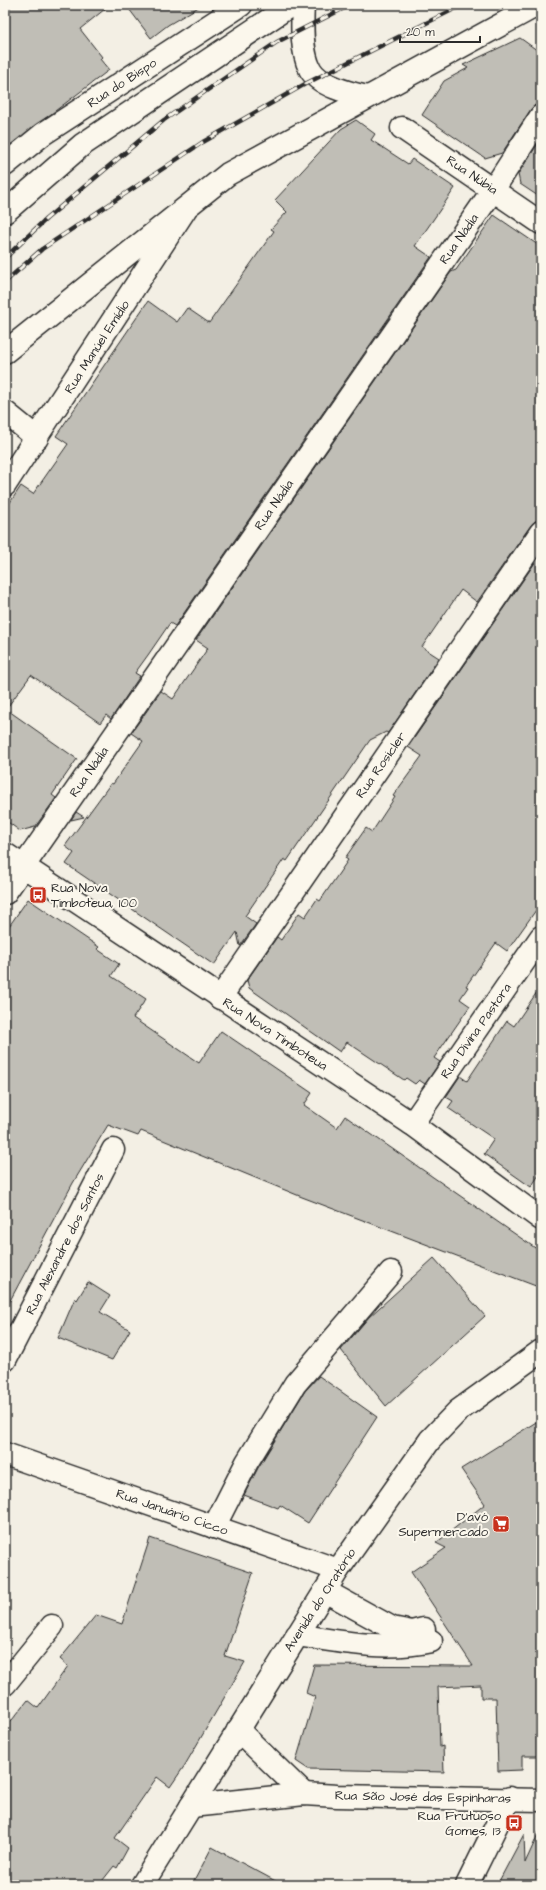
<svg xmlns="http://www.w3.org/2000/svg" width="546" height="1890" viewBox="0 0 546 1890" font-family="'Architects Daughter',sans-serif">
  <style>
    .building { fill: #c0beb6; stroke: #2b2b2b }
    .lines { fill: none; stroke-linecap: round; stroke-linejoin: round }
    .minor-casing { stroke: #2b2b2b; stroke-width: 25 }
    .major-casing { stroke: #2b2b2b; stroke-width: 25 }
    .minor { stroke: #fbf7ec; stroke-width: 22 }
    .major { stroke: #fbf7ec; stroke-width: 22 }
    .rail-casing { stroke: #2b2b2b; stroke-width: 4.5 }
    .rail { stroke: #fbf7ec; stroke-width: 3; stroke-dasharray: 9; stroke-linecap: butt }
    .labels { text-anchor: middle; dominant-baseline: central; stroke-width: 4; stroke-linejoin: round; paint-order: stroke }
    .street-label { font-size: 13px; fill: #2b2b2b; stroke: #fbf7ec }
    .poi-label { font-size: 13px; fill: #2b2b2b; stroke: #fbf7ec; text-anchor: end }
  </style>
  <rect width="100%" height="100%" fill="#f3efe4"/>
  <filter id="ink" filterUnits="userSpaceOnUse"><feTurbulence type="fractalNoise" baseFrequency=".025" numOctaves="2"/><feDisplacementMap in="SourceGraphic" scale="8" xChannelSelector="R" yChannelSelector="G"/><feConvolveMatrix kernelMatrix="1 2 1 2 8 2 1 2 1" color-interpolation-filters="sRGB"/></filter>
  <g filter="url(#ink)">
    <g class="building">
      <polygon points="5,5 110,5 80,29 102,57 100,59 109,70 5,149"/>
      <polygon points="126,5 202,5 168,25 151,38"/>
      <polygon points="520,38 541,53 541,104 535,105 531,109 502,153 485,158 422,115 444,81 468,68 463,65"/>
      <polygon points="356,120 375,134 371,140 408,164 412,159 455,188 415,246 431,257 175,626 170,623 148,655 135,673 140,676 111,719 106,715 100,723 31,675 6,709 77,759 52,795 56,798 35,827 20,831 5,820 5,510 21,486 33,494 68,444 56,436 148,301 177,322 187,308 209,323 274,231 271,229 287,212 275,200 341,129"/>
      <polygon points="541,139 541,198 520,184 518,174"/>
      <polygon points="494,215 541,247 541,520 535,521 531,525 477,602 461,590 422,647 439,658 388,733 386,732 370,740 287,861 284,859 245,916 256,924 240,946 237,932 214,965 66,864 74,853 65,846 111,783 113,784 143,741 131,733 161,691 173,699 208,648 196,640 451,272 456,270"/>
      <polygon points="541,554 541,903 507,951 496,943 466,986 468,987 460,999 470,1006 434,1058 440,1062 425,1084 419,1080 415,1084 406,1078 404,1080 347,1042 340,1052 249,988 247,980 277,937 281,940 299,913 305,917 317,899 320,901 348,860 345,858 366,828 372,832 395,797 393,796 422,756 408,747"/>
      <polygon points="76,812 84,817 71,820"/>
      <polygon points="28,899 99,947 97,949 119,964 111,976 146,999 133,1018 199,1063 221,1031 312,1093 304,1105 337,1128 345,1116 541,1252 541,1288 302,1197 141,1131 138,1136 108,1125 73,1183 5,1310 5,932"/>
      <polygon points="541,986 541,1172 531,1187 484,1154 494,1139 448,1108 453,1101 446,1097 460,1076 467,1081 507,1021 514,1026"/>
      <polygon points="434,1258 485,1316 386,1406 341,1350 369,1317"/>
      <polygon points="88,1282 110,1296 100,1312 130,1330 112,1360 58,1338 75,1298 77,1300"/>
      <polygon points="319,1376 377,1417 308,1523 280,1505 278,1508 244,1495 258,1468 305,1391"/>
      <polygon points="541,1419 541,1641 538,1640 541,1756 522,1756 522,1770 498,1771 496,1698 481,1698 481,1685 438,1687 440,1747 443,1746 444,1772 308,1769 296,1761 315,1697 306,1693 314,1665 473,1666 411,1572 446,1548 436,1543 485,1504 461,1469"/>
      <polygon points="150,1538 253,1573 225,1656 245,1662 185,1765 170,1787 157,1777 115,1838 128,1848 117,1868 114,1866 99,1885 5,1885 5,1721 12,1720 28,1700 38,1708 68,1666 60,1659 96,1615 122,1624"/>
      <polygon points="541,1828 541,1885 497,1885 524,1834 525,1863"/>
      <polygon points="212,1847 283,1885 192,1885"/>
    </g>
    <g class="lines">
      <defs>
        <g id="minor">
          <polyline points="402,128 541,223"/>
          <polyline points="5,165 43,134 241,5"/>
          <polyline points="5,412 37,438"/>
          <polyline points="5,485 185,210"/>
          <polyline points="5,893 493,190 541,116"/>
          <polyline points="220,998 541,532"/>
          <polyline points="412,1124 541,937"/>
          <polyline points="5,1360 113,1150"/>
          <polyline points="5,1454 338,1570"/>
          <polyline points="214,1527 247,1462 295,1384 391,1272"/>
          <polyline points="325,1591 392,1628 412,1632 424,1629"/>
          <path d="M 297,1635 C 341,1642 387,1651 431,1641"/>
          <polyline points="5,1684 52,1626"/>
          <polyline points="238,1730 304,1794"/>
          <polyline points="191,1806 304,1794 337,1796 541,1800"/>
          <polyline points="467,1885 510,1798"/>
        </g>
        <g id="major">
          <path d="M 303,5 C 302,24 301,51 310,69 C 319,86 350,93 367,97"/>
          <polyline points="5,212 82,145 291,5"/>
          <polyline points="5,352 228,174 537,5"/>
          <polyline points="5,854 412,1124 541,1219"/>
          <polyline points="142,1885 338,1570 430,1440 458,1411 541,1351"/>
        </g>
      </defs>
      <use href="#minor" class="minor-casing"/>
      <use href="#major" class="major-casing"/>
      <use href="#minor" class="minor"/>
      <use href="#major" class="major"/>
      <defs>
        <g id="rail">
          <polyline points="5,258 46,219 164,120 277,42 350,5"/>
          <polyline points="5,282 42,249 203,142 307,83 462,5"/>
        </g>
      </defs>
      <use href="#rail" class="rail-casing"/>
      <use href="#rail" class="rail"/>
    </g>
  </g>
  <defs>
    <symbol id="bus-square" viewBox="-11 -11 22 22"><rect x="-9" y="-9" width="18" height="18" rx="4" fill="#c8321e" stroke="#fbf7ec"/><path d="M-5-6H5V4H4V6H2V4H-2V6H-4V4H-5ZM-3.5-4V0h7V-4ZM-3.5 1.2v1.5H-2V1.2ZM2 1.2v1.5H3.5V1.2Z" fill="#fff"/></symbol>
    <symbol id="supermarket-square" viewBox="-11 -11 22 22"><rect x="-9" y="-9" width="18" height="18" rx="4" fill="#c8321e" stroke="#fbf7ec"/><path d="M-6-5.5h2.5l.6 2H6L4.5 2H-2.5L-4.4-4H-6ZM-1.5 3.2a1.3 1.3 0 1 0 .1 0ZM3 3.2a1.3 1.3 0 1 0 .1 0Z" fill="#fff"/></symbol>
  </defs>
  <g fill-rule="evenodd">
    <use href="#bus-square" x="28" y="885" width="20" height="20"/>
    <use href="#supermarket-square" x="491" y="1514" width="20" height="20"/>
    <use href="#bus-square" x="504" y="1813" width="20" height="20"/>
  </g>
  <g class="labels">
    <g class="street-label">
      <text transform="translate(122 83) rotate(-33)">Rua do Bispo</text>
      <text transform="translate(472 175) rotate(34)">Rua Núbia</text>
      <text transform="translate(459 239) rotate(-55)">Rua Nádia</text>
      <text transform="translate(97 347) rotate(-57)">Rua Manúel Emídio</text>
      <text transform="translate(274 505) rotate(-55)">Rua Nádia</text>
      <text transform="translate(381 765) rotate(-55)">Rua Rosicler</text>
      <text transform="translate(89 772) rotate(-55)">Rua Nádia</text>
      <text transform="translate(476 1031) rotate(-55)">Rua Divina Pastora</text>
      <text transform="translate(275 1034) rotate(33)">Rua Nova Timboteua</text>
      <text transform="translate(65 1244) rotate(-63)">Rua Alexandre dos Santos</text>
      <text transform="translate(172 1512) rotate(19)">Rua Januário Cicco</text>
      <text transform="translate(320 1600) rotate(-57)">Avenida do Oratório</text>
      <text transform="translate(423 1797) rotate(1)">Rua São José das Espinharas</text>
    </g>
    <g class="poi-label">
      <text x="51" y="888" text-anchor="start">Rua Nova<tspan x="51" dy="15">Timboteua, 100</tspan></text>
      <text x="488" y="1517">D'avó<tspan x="488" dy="15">Supermercado</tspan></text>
      <text x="501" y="1816">Rua Frutuoso<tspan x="501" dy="15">Gomes, 13</tspan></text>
    </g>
  </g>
  <rect width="546" height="1890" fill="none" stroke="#fbf7ec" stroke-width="20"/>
  <rect x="10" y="10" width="526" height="1870" fill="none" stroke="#2b2b2b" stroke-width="1.5" filter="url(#ink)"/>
  <path d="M400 36v6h80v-6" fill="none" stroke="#2b2b2b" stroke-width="2"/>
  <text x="406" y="36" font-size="12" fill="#2b2b2b" stroke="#fbf7ec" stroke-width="3" paint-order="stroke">20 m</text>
</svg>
